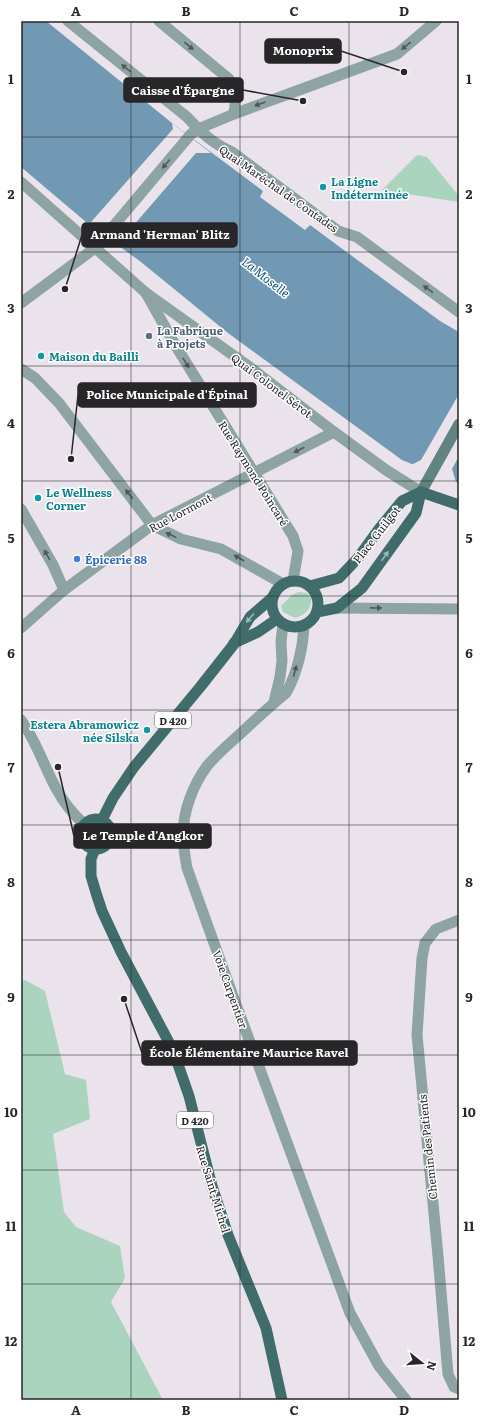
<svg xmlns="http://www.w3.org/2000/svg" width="480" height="1421" viewBox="0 0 480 1421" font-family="Literata,serif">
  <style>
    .green { fill: #aad4be }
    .water { fill: #7199b3 }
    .pier { fill: #eae3ec }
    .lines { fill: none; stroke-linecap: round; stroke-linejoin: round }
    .minor { stroke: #8da4a2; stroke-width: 11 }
    .tertiary { stroke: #8da4a2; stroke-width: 11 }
    .secondary { stroke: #618482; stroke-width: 11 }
    .primary { stroke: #406d6b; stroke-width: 11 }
    .oneway { fill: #51585a }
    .oneway2 { fill: #a0b6b5 }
    .grid { fill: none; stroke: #29262a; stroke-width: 1; stroke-opacity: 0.55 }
    .culture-dot { fill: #0f9aa8; stroke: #fff; stroke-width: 1.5 }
    .service-dot { fill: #5c6f8a; stroke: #fff; stroke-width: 1.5 }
    .shop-dot { fill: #3f7fe0; stroke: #fff; stroke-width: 1.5 }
    .labels { text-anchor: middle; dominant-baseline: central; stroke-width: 3; stroke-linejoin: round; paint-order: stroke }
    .shield { fill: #fff; stroke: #69676a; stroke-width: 1 }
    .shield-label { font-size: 10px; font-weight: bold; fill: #29262a }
    .culture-label { font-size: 11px; font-weight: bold; fill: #0d838f; stroke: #fff; text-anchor: start }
    .street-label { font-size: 11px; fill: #29262a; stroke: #fff }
    .service-label { font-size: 11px; font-weight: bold; fill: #4e5e75; stroke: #fff; text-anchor: start }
    .shop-label { font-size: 11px; font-weight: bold; fill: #366cbe; stroke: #fff; text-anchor: start }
    .water-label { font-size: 12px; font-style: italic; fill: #085478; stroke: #fff }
    .leader { fill: none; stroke: #29262a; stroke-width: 1.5 }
    .callout-dot { fill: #29262a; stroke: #fff; stroke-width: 1.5 }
    .callout { fill: #29262a; stroke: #29262a; stroke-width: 1.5 }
    .callout-label { font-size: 12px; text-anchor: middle; font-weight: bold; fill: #fff }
    .neatline { fill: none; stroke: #29262a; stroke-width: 1.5 }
    .grid-label { font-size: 13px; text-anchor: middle; font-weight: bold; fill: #29262a }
  </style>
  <rect width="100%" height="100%" fill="#eae3ec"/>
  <g class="green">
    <polygon points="419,155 427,157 459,196 459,202 382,190 416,156"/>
    <path d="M 298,592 L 307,593 L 311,598 C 312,609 305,615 295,618 L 283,612 L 281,606 L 292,595 Z"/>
    <polygon points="25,980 45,991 65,1074 86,1080 90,1119 53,1134 64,1212 76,1227 120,1246 125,1278 111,1302 163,1400 21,1400 21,981"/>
  </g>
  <polygon class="water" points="21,21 46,21 172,123 263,191 260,197 305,230 310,225 440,321 459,332 459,483 402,460 228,333 141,262 86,222 21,167"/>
  <g class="pier">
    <polygon points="172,123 211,153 196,153 120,241 121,250 86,222 91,222 173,129"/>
    <polygon points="459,394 459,456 452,469 456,482 411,465 421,460"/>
  </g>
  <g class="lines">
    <g class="minor">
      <path d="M 68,21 L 187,117 C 202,133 212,143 232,152 L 338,231 L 357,237 L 459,312"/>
      <polyline points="159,21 229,79 235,87 236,96 234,114"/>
      <polyline points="146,293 174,343 293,536 298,551 293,581"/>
      <polyline points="21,303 95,248 191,134 198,129 234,114 397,54 436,21"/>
      <polyline points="21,369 35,378 59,403 152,525 181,539 221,549 283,584"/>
      <polyline points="21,509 53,565 64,590"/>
      <polyline points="337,608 459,609"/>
      <path d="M 304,626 C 303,648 297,674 286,693 C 270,706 255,720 240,734 C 229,744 217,754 207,766 C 193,785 183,811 183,835 C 183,846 185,857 187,868 L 237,1007 L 350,1313 L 379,1366 L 406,1400"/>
      <polyline points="21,628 64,590 152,525 334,432"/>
      <polyline points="274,702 280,677 282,661 281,642 283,624"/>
      <path d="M 21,720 C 37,742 44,767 57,790 C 64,803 73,814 84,824"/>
      <polyline points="459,920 436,929 425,943 422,958 417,1035 438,1256 448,1374 454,1387 459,1389"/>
    </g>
    <polyline class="tertiary" points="21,182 146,293 251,368 334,432 386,470 421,492"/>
    <polyline class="secondary" points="421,492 459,424"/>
    <g class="primary">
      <polyline points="421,492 459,505"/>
      <circle cx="295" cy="604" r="23"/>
      <polyline points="310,586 339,578 358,558 379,529 402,501 421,492"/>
      <polyline points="317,612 337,608 362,588 416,513 421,492"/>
      <polyline points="234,643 258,632 277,619"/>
      <circle cx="96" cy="834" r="15"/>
      <polyline points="102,820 113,798 134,767 201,686 234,644 250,617 272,598"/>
      <polyline points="95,849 91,859 91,876 97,896 102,911 121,952 173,1050 189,1096 212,1186 228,1235 266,1328 282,1400"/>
    </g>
  </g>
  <defs><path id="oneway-solid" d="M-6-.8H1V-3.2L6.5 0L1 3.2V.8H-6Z"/></defs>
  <g class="oneway">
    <use href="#oneway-solid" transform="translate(189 46) rotate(40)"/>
    <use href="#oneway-solid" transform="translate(406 46) rotate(141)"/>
    <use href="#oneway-solid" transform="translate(126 68) rotate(-141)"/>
    <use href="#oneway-solid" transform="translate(260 104) rotate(160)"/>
    <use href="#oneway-solid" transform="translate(166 164) rotate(131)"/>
    <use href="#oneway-solid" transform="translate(428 289) rotate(-144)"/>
    <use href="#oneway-solid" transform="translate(186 363) rotate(58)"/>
    <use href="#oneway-solid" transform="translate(299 450) rotate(153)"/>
    <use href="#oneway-solid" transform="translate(129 494) rotate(-127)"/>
    <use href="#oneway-solid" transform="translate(171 535) rotate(-154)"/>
    <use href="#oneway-solid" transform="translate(47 555) rotate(-120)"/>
    <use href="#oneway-solid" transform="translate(239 558) rotate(-150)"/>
    <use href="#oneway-solid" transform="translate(376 608) rotate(1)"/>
    <use href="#oneway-solid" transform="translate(295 671) rotate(-75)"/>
  </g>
  <g class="oneway2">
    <use href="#oneway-solid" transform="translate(385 556) rotate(-54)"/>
    <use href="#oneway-solid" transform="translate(250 618) rotate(130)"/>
  </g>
  <path class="grid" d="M 131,21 L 131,1400M 240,21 L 240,1400M 349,21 L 349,1400M 21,137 L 459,137M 21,252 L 459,252M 21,366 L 459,366M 21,481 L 459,481M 21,596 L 459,596M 21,710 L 459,710M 21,825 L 459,825M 21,940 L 459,940M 21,1055 L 459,1055M 21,1170 L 459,1170M 21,1284 L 459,1284"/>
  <g class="culture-dot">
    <circle cx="323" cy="187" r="4"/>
    <circle cx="41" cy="356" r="4"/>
    <circle cx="38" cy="498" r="4"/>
    <circle cx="147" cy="730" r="4"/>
  </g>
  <circle class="service-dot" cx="149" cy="336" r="4"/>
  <circle class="shop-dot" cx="77" cy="559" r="4"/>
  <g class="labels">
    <g class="shield">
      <rect x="155" y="712" width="36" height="16" rx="3"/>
      <rect x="177" y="1112" width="36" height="16" rx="3"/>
    </g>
    <g class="shield-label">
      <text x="173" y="720">D 420</text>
      <text x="195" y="1120">D 420</text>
    </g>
    <g class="culture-label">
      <text x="331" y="181">La Ligne<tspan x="331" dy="13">Indéterminée</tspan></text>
      <text x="49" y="356">Maison du Bailli</text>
      <text x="46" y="492">Le Wellness<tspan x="46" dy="13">Corner</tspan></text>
      <text x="139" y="724" text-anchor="end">Estera Abramowicz<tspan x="139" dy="13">née Silska</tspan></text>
    </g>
    <g class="street-label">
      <text transform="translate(279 188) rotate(35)">Quai Maréchal de Contades</text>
      <text transform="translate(272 385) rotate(37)">Quai Colonel Sérot</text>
      <text transform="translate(254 473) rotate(58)">Rue Raymond Poincaré</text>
      <text transform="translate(180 512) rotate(-28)">Rue Lormont</text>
      <text transform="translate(376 534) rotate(-52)">Place Guilgot</text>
      <text transform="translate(231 989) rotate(70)">Voie Carpentier</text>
      <text transform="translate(427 1147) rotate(-96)">Chemin des Patients</text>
      <text transform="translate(214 1189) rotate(73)">Rue Saint-Michel</text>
    </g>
    <g class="service-label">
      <text x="157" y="330">La Fabrique<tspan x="157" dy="13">à Projets</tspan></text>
    </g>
    <g class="shop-label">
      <text x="85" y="559">Épicerie 88</text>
    </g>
    <g class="water-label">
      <text transform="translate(266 277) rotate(38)">La Moselle</text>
    </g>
  </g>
  <path class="leader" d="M404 72L341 51M303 101L243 90M65 289L82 235M71 459L78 395M58 767L74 836M124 999L142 1053"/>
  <g class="callout-dot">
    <circle cx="404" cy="72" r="4"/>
    <circle cx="303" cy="101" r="4"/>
    <circle cx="65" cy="289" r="4"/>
    <circle cx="71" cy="459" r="4"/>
    <circle cx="58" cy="767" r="4"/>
    <circle cx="124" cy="999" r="4"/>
  </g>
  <g class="callout">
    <rect x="265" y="39" width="76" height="24" rx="4"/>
    <rect x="124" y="78" width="119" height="24" rx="4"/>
    <rect x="82" y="223" width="155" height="24" rx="4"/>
    <rect x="78" y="383" width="178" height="24" rx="4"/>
    <rect x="74" y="824" width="137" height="24" rx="4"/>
    <rect x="142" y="1041" width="215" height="24" rx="4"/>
  </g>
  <g class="callout-label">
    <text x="303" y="55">Monoprix</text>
    <text x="183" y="95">Caisse d'Épargne</text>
    <text x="160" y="239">Armand 'Herman' Blitz</text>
    <text x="167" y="399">Police Municipale d'Épinal</text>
    <text x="143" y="840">Le Temple d'Angkor</text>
    <text x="249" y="1057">École Élémentaire Maurice Ravel</text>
  </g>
  <rect width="480" height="1421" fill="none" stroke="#ffffff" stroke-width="44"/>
  <g transform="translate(422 1363) rotate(107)" stroke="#ffffff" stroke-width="3" paint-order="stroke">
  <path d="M0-3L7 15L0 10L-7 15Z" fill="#29262a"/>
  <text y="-6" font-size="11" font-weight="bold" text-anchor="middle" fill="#29262a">N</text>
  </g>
  <rect x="22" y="22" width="436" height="1377" class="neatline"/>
  <g class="grid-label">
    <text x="76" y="16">A</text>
    <text x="186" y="16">B</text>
    <text x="294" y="16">C</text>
    <text x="404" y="16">D</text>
    <text x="11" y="84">1</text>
    <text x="469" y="84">1</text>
    <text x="11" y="199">2</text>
    <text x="469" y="199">2</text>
    <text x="11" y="313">3</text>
    <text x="469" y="313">3</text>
    <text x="11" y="428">4</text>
    <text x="469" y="428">4</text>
    <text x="11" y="543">5</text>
    <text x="469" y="543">5</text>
    <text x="11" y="658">6</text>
    <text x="469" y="658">6</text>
    <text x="11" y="772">7</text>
    <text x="469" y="772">7</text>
    <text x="11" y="887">8</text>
    <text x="469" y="887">8</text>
    <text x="11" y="1002">9</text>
    <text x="469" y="1002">9</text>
    <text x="11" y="1117">10</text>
    <text x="469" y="1117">10</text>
    <text x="11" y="1231">11</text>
    <text x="469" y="1231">11</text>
    <text x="11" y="1346">12</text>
    <text x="469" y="1346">12</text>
    <text x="76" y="1415">A</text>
    <text x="186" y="1415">B</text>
    <text x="294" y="1415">C</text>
    <text x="404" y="1415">D</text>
  </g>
</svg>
